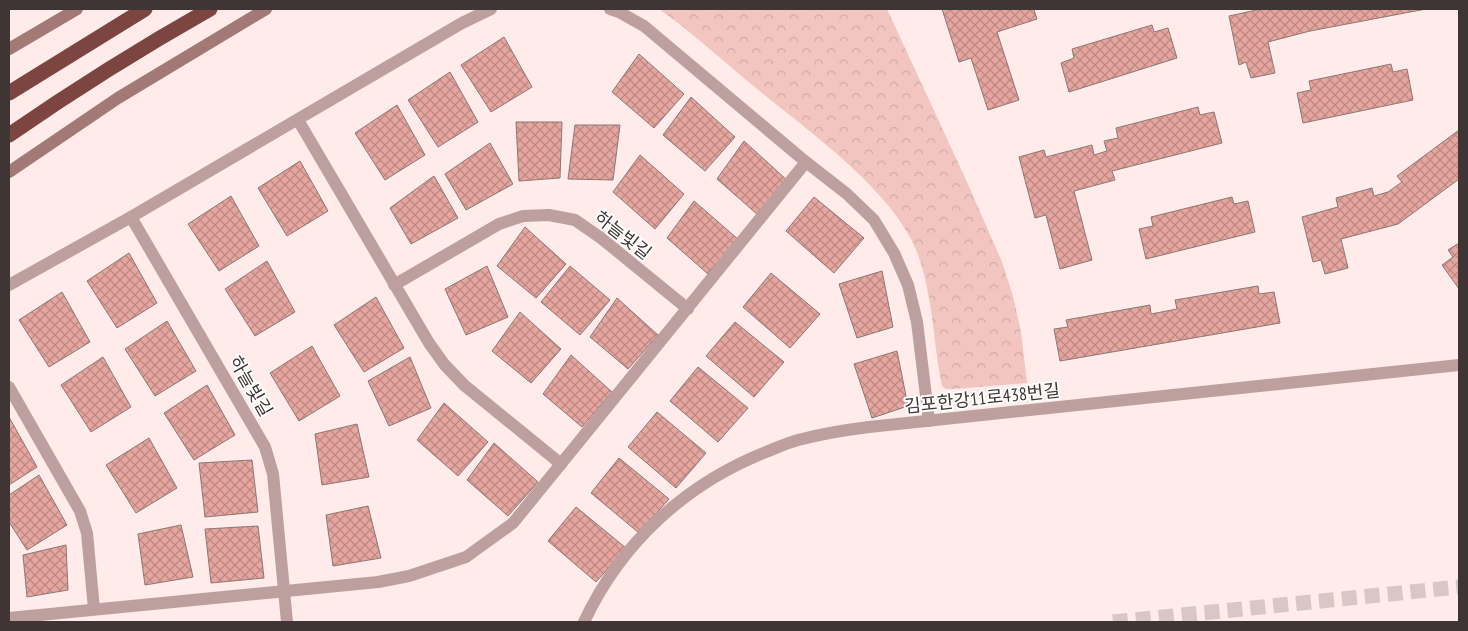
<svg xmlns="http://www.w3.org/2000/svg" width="1468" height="631" viewBox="0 0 1468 631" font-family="'PT Sans Narrow','Noto Sans KR',sans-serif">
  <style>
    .forest { fill: url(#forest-crowns) }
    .building { fill: url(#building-cross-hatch); stroke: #8c7774 }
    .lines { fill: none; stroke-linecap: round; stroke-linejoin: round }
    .highway-tunnel { stroke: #d8c7c5; stroke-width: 15; stroke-dasharray: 15 8; stroke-linecap: butt }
    .street { stroke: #bda09d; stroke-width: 12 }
    .secondary { stroke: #a27974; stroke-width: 12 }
    .highway { stroke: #7c4540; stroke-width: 15 }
    .labels { text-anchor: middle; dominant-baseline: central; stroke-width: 4; stroke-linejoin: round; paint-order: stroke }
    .street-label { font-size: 18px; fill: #3e3534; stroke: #fff }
  </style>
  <defs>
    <pattern id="forest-crowns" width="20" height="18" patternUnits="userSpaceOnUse" patternTransform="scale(1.25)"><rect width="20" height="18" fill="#f2c5c0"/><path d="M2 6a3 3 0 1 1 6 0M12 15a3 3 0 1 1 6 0" fill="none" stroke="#d1aaa6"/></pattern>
    <pattern id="building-cross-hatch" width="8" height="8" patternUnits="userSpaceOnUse" patternTransform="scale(1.25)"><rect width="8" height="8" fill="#e6a69f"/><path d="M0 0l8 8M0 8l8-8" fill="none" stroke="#bc8882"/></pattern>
  </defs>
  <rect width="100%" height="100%" fill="#ffebe9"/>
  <path class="forest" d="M 659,9 L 887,9 L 967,182 L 1002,262 L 1013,296 L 1021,332 L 1027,383 L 953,389 L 946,389 L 942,386 C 933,341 933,295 917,252 C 894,191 806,129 756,88 C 724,62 693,33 659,9 Z"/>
  <g class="building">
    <polygon points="942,9 1037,9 1034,10 1037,19 997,32 1019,100 988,110 971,58 959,62"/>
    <polygon points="1261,9 1426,9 1310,31 1268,42 1275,73 1251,78 1246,62 1239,65 1229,16"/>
    <polygon points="1152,25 1154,32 1168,28 1177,58 1069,92 1061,63 1074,58 1072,49"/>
    <polygon points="504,37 532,87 491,112 461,65"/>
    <polygon points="639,54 684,94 654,128 612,92"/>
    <polygon points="1391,64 1393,72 1407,69 1413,100 1303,123 1297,93 1311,90 1309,81"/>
    <polygon points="450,72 478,122 438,147 408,100"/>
    <polygon points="691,97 735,137 705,171 663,135"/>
    <polygon points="397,105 425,155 385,180 355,133"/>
    <polygon points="1198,107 1200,115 1214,112 1222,143 1112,171 1115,180 1074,191 1092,260 1060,269 1046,215 1035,218 1019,157 1044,150 1046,157 1092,145 1094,155 1107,151 1104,141 1118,138 1116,128"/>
    <polygon points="516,122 562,122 560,178 519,181"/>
    <polygon points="575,125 620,125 613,180 568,179"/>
    <polygon points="1459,130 1459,179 1398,224 1341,239 1348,268 1325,274 1321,260 1313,262 1302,217 1338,207 1336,198 1372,188 1374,196 1388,192 1402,182 1397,176"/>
    <polygon points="744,141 788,181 758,215 717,179"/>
    <polygon points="490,143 513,184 466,210 445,174"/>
    <polygon points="640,155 684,194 655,229 613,192"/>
    <polygon points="300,161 328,211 287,236 258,188"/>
    <polygon points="434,176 458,218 411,244 390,208"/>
    <polygon points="231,196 259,246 219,271 188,224"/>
    <polygon points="814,197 864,238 834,273 786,231"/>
    <polygon points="1232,197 1234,204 1248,201 1255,232 1146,259 1139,229 1153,226 1151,217"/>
    <polygon points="694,201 739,240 708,274 667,238"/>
    <polygon points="525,227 566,264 536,298 497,266"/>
    <polygon points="1459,243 1459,289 1442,265 1453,257 1448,250"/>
    <polygon points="129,253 157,303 117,328 87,281"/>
    <polygon points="267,261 295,312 255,336 225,289"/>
    <polygon points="487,266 508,317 466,335 445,289"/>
    <polygon points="570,266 610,300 580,335 541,302"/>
    <polygon points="882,271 893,327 857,338 839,284"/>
    <polygon points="771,273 820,314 790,348 743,307"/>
    <polygon points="1258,286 1259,294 1274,292 1280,323 1060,361 1054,329 1068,327 1066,320 1150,305 1151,314 1177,309 1175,300"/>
    <polygon points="62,292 90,342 49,367 19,320"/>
    <polygon points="376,297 404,348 364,372 334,325"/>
    <polygon points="617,298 658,335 628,369 590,337"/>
    <polygon points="520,312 561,349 531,383 492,351"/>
    <polygon points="167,321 196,371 155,396 125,349"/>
    <polygon points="735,322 784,362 754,397 706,356"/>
    <polygon points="312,346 340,396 299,421 270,373"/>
    <polygon points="897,351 908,406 872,418 854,364"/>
    <polygon points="571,355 612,392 582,427 543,394"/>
    <polygon points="103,357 131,407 91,432 61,385"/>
    <polygon points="410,357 431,408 389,426 368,381"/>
    <polygon points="698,367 748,408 718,442 670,401"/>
    <polygon points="207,385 235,435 194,460 164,413"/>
    <polygon points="444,403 488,442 458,476 417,440"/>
    <polygon points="657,412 706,453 676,488 628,447"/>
    <polygon points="9,417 37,467 9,485"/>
    <polygon points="357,424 369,477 322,485 315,434"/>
    <polygon points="149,438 177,488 136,513 106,465"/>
    <polygon points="494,443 538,482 508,516 467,480"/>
    <polygon points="619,458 669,499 639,533 591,493"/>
    <polygon points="252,460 258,512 205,517 199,463"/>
    <polygon points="39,475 67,525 27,550 9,522 9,495"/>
    <polygon points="368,506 381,558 333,566 326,515"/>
    <polygon points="576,507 626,548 596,582 548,541"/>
    <polygon points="181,525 193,577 145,585 138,534"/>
    <polygon points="258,526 264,578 211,583 205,529"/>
    <polygon points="66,545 68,590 27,597 23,555"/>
  </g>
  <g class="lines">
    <polyline class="highway-tunnel" points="1113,622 1459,587"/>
    <g class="street">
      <polyline points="610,9 619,12 644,26 806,162 847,194 874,220 894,253 908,285 917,322 929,421"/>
      <polyline points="298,120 429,343 444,364 464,385 561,464"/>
      <polyline points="131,217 265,447 273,474 287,622"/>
      <polyline points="9,285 131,217 462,23 491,9"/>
      <polyline points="394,285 499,224 523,216 549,215 575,220 601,238 688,309"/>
      <polyline points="9,387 80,511 87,533 94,609"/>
      <polyline points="9,618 378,582 409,576 466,557 513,523 806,162"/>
      <path d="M 584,622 C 621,543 685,484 766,452 C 776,448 787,443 798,440 C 821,434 845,430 869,427 L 1459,365"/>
    </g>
    <g class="secondary">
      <polyline points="9,49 77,9"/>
      <polyline points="9,172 118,98 266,9"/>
    </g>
    <g class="highway">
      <polyline points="9,93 145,9"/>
      <path d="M 9,135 C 74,90 141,48 210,9"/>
    </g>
  </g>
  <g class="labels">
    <g class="street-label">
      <text transform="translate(623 235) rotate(38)">하늘빛길</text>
      <text transform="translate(251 386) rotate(60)">하늘빛길</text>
      <text transform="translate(982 398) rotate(-6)">김포한강11로438번길</text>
    </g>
  </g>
  <rect width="1468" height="631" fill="none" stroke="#3e3534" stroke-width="20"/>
</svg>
